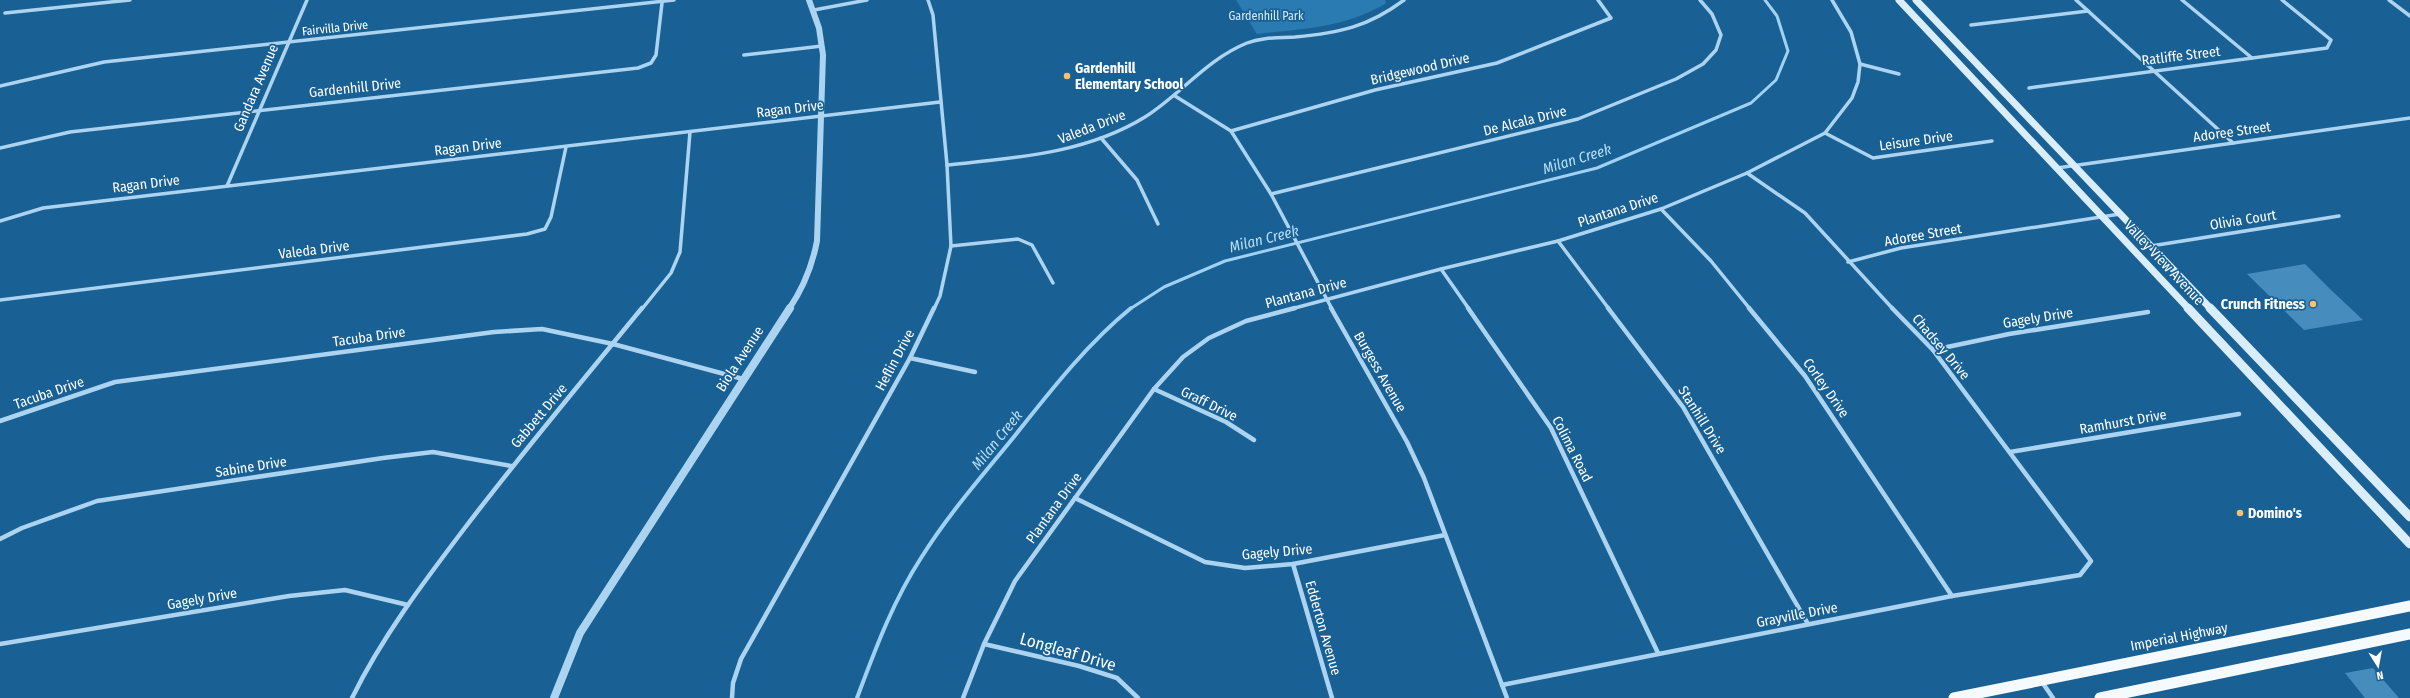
<svg xmlns="http://www.w3.org/2000/svg" width="2410" height="698" viewBox="0 0 2410 698" font-family="'Fira Sans Condensed',sans-serif">
  <style>
    .green { fill: #297bb2 }
    .lines { fill: none; stroke-linecap: round; stroke-linejoin: round }
    .stream-far1 { stroke: #9fd1f2; stroke-width: 3 }
    .stream { stroke: #9fd1f2; stroke-width: 4 }
    .building { fill: #468dbe }
    .minor-far1 { stroke: #acd4f0; stroke-width: 3.5 }
    .minor { stroke: #acd4f0; stroke-width: 4.5 }
    .tertiary-far1 { stroke: #acd4f0; stroke-width: 6 }
    .tertiary { stroke: #acd4f0; stroke-width: 8 }
    .secondary-far1 { stroke: #daedfb; stroke-width: 7 }
    .secondary { stroke: #daedfb; stroke-width: 9 }
    .primary { stroke: #f5faff; stroke-width: 11 }
    .poi-dot { fill: #ffbf6b; stroke: #196195; stroke-width: 1.5 }
    .labels { text-anchor: middle; dominant-baseline: central; stroke-width: 3.5; stroke-linejoin: round; paint-order: stroke }
    .far-park-label { font-size: 12px; fill: #d3ebfb; stroke: #196195 }
    .far-street-label { font-size: 12px; fill: #fff; stroke: #196195 }
    .street-label { font-size: 14px; fill: #fff; stroke: #196195 }
    .poi-label { font-size: 14px; font-weight: bold; fill: #fff; stroke: #196195; text-anchor: start }
    .water-label { font-size: 15px; font-style: italic; fill: #b8def7; stroke: #196195 }
    .near-street-label { font-size: 17px; fill: #fff; stroke: #196195 }
  </style>
  <rect width="100%" height="100%" fill="#196195"/>
  <path class="green" d="M 1236,0 L 1385,0 L 1386,2 L 1385,4 C 1340,29 1306,28 1257,34 Z"/>
  <g class="lines">
    <polyline class="stream-far1" points="1130,309 1164,287 1225,261 1597,168 1751,103 1776,80 1788,51 1777,16 1765,0"/>
    <path class="stream" d="M 857,698 C 875,650 893,601 921,558 C 949,513 984,474 1017,433 C 1052,389 1087,344 1131,308"/>
  </g>
  <g class="building">
    <polygon points="2305,264 2330,289 2363,320 2304,330 2247,274"/>
    <polygon points="2373,668 2399,698 2365,698 2345,673"/>
  </g>
  <g class="lines">
    <g class="minor-far1">
      <polyline points="928,0 933,15 947,165 951,246 940,296 934,309"/>
      <polyline points="2076,0 2233,143"/>
      <polyline points="2182,0 2252,58"/>
      <polyline points="2389,0 2410,16"/>
      <polyline points="814,10 867,0"/>
      <polyline points="5,13 130,0"/>
      <polyline points="1971,25 2088,11"/>
      <polyline points="744,55 822,46"/>
      <polyline points="1860,64 1899,74"/>
      <polyline points="0,86 104,62 674,0"/>
      <polyline points="2029,88 2327,48 2331,40 2282,0"/>
      <polyline points="1175,96 1231,131 1271,194 1332,309"/>
      <polyline points="1231,131 1375,90 1497,63 1611,18 1598,0"/>
      <polyline points="1825,133 1873,158 1992,141"/>
      <polyline points="1101,138 1137,180 1158,224"/>
      <polyline points="0,148 70,132 638,68 651,63 656,55 662,3"/>
      <path d="M 947,165 C 1014,158 1085,154 1145,117 C 1180,95 1207,59 1247,43 C 1262,37 1279,38 1295,37 C 1339,33 1368,27 1404,0"/>
      <polyline points="2057,168 2410,118"/>
      <polyline points="1747,173 1805,213 1893,309"/>
      <polyline points="227,186 307,0"/>
      <polyline points="1271,194 1578,119 1676,79 1703,64 1716,50 1721,35 1712,14 1700,0"/>
      <polyline points="1661,209 1711,261 1750,309"/>
      <polyline points="0,221 43,208 940,102"/>
      <polyline points="1558,241 1609,309"/>
      <polyline points="951,246 1018,239 1032,245 1053,283"/>
      <polyline points="2151,246 2339,216"/>
      <polyline points="1848,262 1901,248 2120,214"/>
      <polyline points="1441,269 1469,309"/>
      <polyline points="0,300 527,234 545,229 551,217 566,147"/>
      <polyline points="642,309 671,273 680,252 690,132"/>
      <polyline points="1291,309 1441,269 1558,241 1661,209 1747,173 1825,133 1852,98 1858,82 1860,64 1851,32 1832,0"/>
    </g>
    <g class="minor">
      <polyline points="1331,308 1407,442 1424,478 1507,698"/>
      <polyline points="1468,308 1551,428 1658,653"/>
      <polyline points="1608,308 1683,407 1808,624"/>
      <polyline points="1749,308 1805,376 1952,596"/>
      <polyline points="1933,350 2009,334 2148,312"/>
      <polyline points="910,358 975,372"/>
      <polyline points="1154,389 1226,422 1254,440"/>
      <polyline points="0,421 115,382 494,332 542,329 613,344 743,379"/>
      <polyline points="2010,452 2239,414"/>
      <polyline points="1075,498 1205,562 1245,568 1293,564 1445,535"/>
      <polyline points="0,539 22,528 97,501 383,458 433,452 511,466"/>
      <polyline points="1293,564 1332,698"/>
      <polyline points="0,644 289,596 345,590 408,605"/>
      <polyline points="984,644 1079,666 1117,678 1138,698"/>
      <polyline points="2042,682 2053,698"/>
      <polyline points="1502,685 1952,596 2080,575 2091,561 1933,350 1892,308"/>
      <path d="M 352,698 C 382,637 423,583 464,529 C 521,454 582,381 642,308"/>
      <polyline points="732,698 733,683 741,659 910,358 934,308"/>
      <polyline points="963,698 984,644 1015,581 1154,389 1183,357 1209,338 1246,321 1295,308"/>
    </g>
    <path class="tertiary-far1" d="M 789,309 C 804,287 812,267 817,241 L 823,55 L 819,28 L 809,0"/>
    <polyline class="tertiary" points="554,698 580,633 790,308"/>
    <g class="secondary-far1">
      <polyline points="1899,0 2189,309"/>
      <polyline points="1916,0 2211,309"/>
    </g>
    <g class="secondary">
      <polyline points="2188,308 2410,544"/>
      <polyline points="2210,308 2410,517"/>
    </g>
    <g class="primary">
      <polyline points="1954,698 2410,606"/>
      <polyline points="2100,698 2410,634"/>
    </g>
  </g>
  <g class="poi-dot">
    <circle cx="1067" cy="76" r="4"/>
    <circle cx="2313" cy="304" r="4"/>
    <circle cx="2240" cy="513" r="4"/>
  </g>
  <g class="labels">
    <g class="far-park-label">
      <text x="1266" y="16">Gardenhill Park</text>
    </g>
    <g class="far-street-label">
      <text transform="translate(335 28) rotate(-6)">Fairvilla Drive</text>
    </g>
    <g class="street-label">
      <text transform="translate(2181 56) rotate(-7)">Ratliffe Street</text>
      <text transform="translate(1420 69) rotate(-13)">Bridgewood Drive</text>
      <text transform="translate(256 88) rotate(-67)">Gandara Avenue</text>
      <text transform="translate(355 88) rotate(-6)">Gardenhill Drive</text>
      <text transform="translate(790 109) rotate(-7)">Ragan Drive</text>
      <text transform="translate(1525 121) rotate(-14)">De Alcala Drive</text>
      <text transform="translate(1092 127) rotate(-21)">Valeda Drive</text>
      <text transform="translate(2232 132) rotate(-8)">Adoree Street</text>
      <text transform="translate(1916 141) rotate(-8)">Leisure Drive</text>
      <text transform="translate(468 147) rotate(-7)">Ragan Drive</text>
      <text transform="translate(146 184) rotate(-7)">Ragan Drive</text>
      <text transform="translate(1618 210) rotate(-18)">Plantana Drive</text>
      <text transform="translate(2243 220) rotate(-9)">Olivia Court</text>
      <text transform="translate(1923 235) rotate(-10)">Adoree Street</text>
      <text transform="translate(314 250) rotate(-7)">Valeda Drive</text>
      <text transform="translate(2164 263) rotate(47)">Valley View Avenue</text>
      <text transform="translate(1306 293) rotate(-15)">Plantana Drive</text>
      <text transform="translate(2038 318) rotate(-9)">Gagely Drive</text>
      <text transform="translate(369 337) rotate(-8)">Tacuba Drive</text>
      <text transform="translate(1941 347) rotate(50)">Chadsey Drive</text>
      <text transform="translate(740 359) rotate(-57)">Biola Avenue</text>
      <text transform="translate(895 360) rotate(-62)">Heflin Drive</text>
      <text transform="translate(1380 372) rotate(60)">Burgess Avenue</text>
      <text transform="translate(1826 388) rotate(55)">Corley Drive</text>
      <text transform="translate(49 393) rotate(-19)">Tacuba Drive</text>
      <text transform="translate(1209 404) rotate(26)">Graff Drive</text>
      <text transform="translate(539 416) rotate(-50)">Gabbett Drive</text>
      <text transform="translate(1702 420) rotate(58)">Stanhill Drive</text>
      <text transform="translate(2123 422) rotate(-10)">Ramhurst Drive</text>
      <text transform="translate(1572 449) rotate(63)">Colima Road</text>
      <text transform="translate(251 467) rotate(-9)">Sabine Drive</text>
      <text transform="translate(1054 508) rotate(-54)">Plantana Drive</text>
      <text transform="translate(1277 552) rotate(-5)">Gagely Drive</text>
      <text transform="translate(202 599) rotate(-10)">Gagely Drive</text>
      <text transform="translate(1797 615) rotate(-11)">Grayville Drive</text>
      <text transform="translate(1323 628) rotate(74)">Edderton Avenue</text>
      <text transform="translate(2179 637) rotate(-11)">Imperial Highway</text>
    </g>
    <g class="poi-label">
      <text x="1075" y="68">Gardenhill<tspan x="1075" dy="16">Elementary School</tspan></text>
      <text x="2305" y="304" text-anchor="end">Crunch Fitness</text>
      <text x="2248" y="513">Domino's</text>
    </g>
    <g class="water-label">
      <text transform="translate(1577 159) rotate(-17)">Milan Creek</text>
      <text transform="translate(1264 239) rotate(-14)">Milan Creek</text>
      <text transform="translate(997 440) rotate(-51)">Milan Creek</text>
    </g>
    <g class="near-street-label">
      <text transform="translate(1068 652) rotate(16)">Longleaf Drive</text>
    </g>
  </g>
  <g transform="translate(2378 666) rotate(169)" stroke="#196195" stroke-width="3" paint-order="stroke">
  <path d="M0-3L7 15L0 10L-7 15Z" fill="#ffffff"/>
  <text y="-6" font-size="11" font-weight="bold" text-anchor="middle" fill="#ffffff">N</text>
  </g>
</svg>
